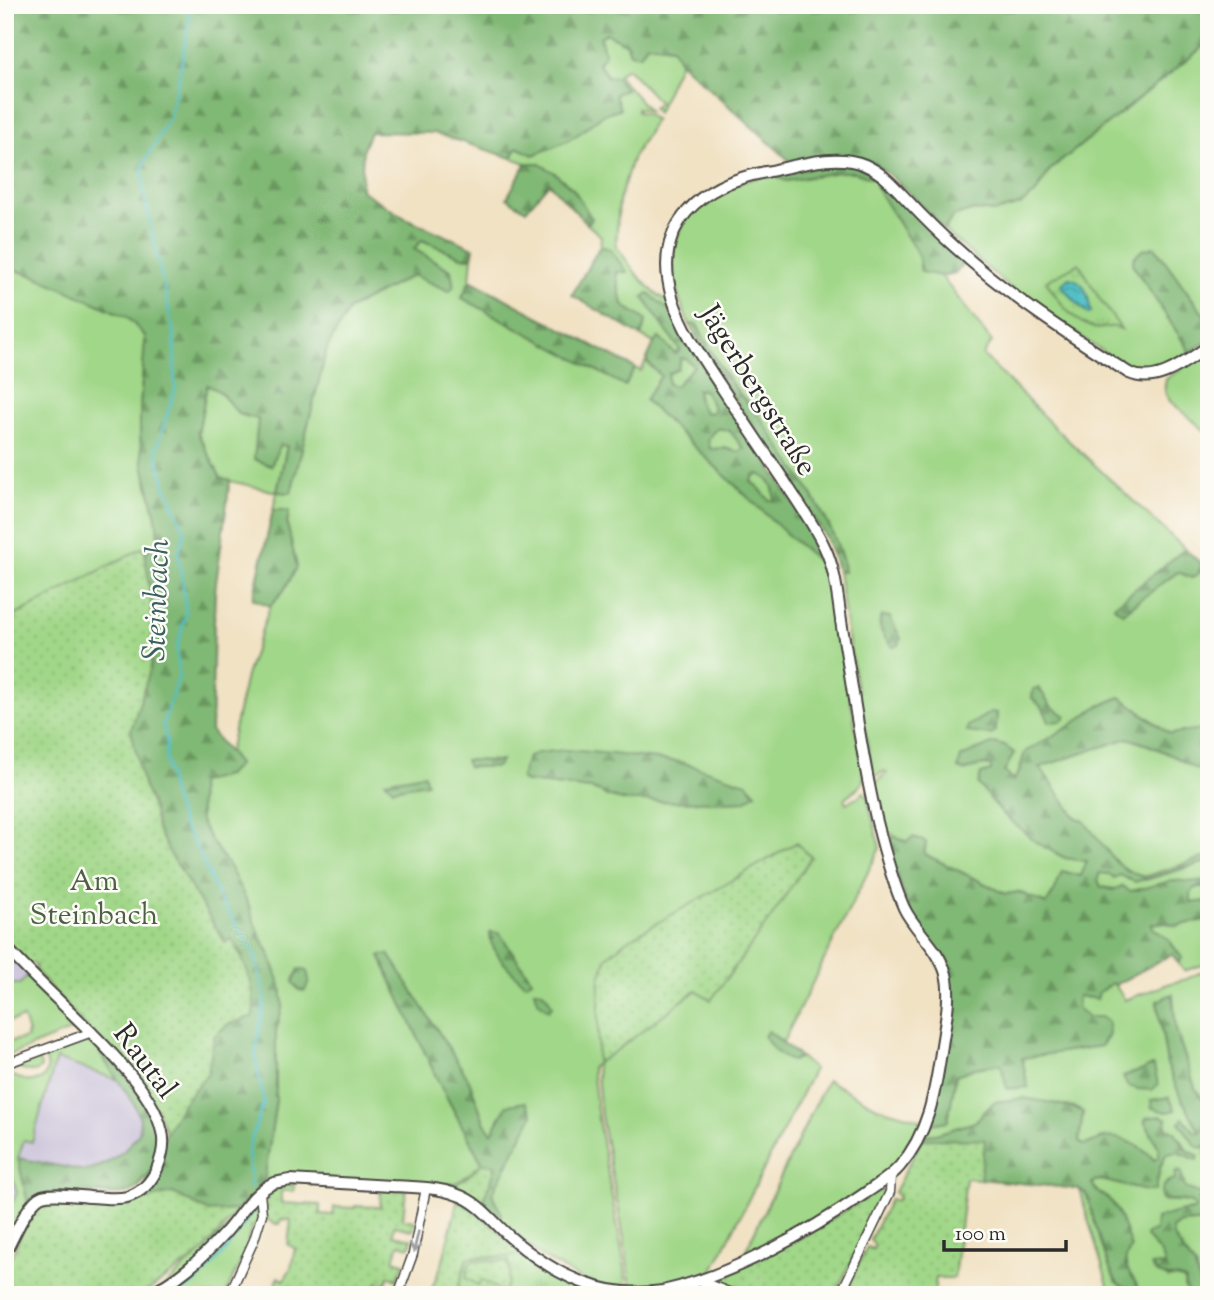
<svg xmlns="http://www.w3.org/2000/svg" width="1214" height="1300" viewBox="0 0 1214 1300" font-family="'Sorts Mill Goudy',serif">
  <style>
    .industrial { fill: #c8bfd8 }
    .grass { fill: #a1d788; stroke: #66815a; stroke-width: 2; fill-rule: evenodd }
    .forest { fill: url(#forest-firs); stroke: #567250; stroke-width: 2; fill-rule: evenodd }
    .park { fill: url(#park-tufts); stroke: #66815a; stroke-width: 2 }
    .garden { fill: url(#garden-dots); stroke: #66815a; stroke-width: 2 }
    .water { fill: url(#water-waves); stroke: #3e7678; stroke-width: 2 }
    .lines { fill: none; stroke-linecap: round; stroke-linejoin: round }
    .stream { stroke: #52c0c6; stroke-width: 2.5 }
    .street-casing { stroke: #494642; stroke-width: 11 }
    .secondary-casing { stroke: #494642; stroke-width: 14 }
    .street { stroke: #fff; stroke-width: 8 }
    .secondary { stroke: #fff; stroke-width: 10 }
    .oneway { stroke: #a0a0a0 }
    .labels { text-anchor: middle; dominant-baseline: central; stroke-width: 5; stroke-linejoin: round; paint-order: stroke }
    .street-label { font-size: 30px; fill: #2b2b2b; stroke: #fdfcf7 }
    .park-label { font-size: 30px; fill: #4e5f47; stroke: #fdfcf7 }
    .water-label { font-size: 32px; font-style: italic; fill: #395f61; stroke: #fdfcf7 }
  </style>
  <defs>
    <pattern id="forest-firs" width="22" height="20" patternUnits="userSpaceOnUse" patternTransform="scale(1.75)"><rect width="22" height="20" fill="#80b874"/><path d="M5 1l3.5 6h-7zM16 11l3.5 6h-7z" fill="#69965f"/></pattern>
    <pattern id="park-tufts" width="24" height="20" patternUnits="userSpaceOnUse" patternTransform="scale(1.75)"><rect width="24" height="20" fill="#a1d788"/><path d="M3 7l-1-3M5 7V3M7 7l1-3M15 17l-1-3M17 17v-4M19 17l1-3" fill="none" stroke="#8bb976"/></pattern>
    <pattern id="garden-dots" width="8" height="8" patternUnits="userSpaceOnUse" patternTransform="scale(1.75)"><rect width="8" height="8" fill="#a1d788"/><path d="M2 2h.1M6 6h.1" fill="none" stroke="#8bb976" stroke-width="1.8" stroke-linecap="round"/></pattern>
    <pattern id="water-waves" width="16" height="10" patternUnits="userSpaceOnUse" patternTransform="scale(1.75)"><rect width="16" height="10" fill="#52c0c6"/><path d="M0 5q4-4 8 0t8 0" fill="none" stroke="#449ca1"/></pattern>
  </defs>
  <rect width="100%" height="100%" fill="#fdfcf7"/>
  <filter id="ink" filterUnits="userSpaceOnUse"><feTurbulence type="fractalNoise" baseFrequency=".0143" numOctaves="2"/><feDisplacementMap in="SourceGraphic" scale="14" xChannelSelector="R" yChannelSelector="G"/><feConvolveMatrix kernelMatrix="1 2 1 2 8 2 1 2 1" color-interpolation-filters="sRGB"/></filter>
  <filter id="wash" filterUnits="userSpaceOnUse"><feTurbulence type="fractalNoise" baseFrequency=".00686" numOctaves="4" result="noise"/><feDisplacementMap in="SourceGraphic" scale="28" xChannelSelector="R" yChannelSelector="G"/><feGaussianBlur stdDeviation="1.57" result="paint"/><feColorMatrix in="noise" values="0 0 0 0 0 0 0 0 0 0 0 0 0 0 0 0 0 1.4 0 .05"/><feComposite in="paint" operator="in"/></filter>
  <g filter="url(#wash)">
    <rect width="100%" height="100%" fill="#f1e2c4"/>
    <g class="industrial">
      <polygon points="5,954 28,975 20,984 5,984"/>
      <polygon points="56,1058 118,1080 134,1104 140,1119 139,1133 124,1151 105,1164 85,1171 18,1158 24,1140 33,1141"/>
      <polygon points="5,1177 12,1177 17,1193 5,1219"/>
    </g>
    <g class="grass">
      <path d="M 606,33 L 627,44 L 630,53 L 640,55 L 647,44 L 672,47 L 680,62 L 657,113 L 653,108 L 659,102 L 627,68 L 618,75 L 649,111 L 637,108 L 637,112 L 647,114 L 655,120 L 632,159 L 619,201 L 616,246 L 638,276 L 654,292 L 670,303 L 675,315 L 643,297 L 680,350 L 676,355 L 659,338 L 654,343 L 641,336 L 646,320 L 624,306 L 620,295 L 616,271 L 626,271 L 610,250 L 600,246 L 601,236 L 587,224 L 592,218 L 538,163 L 526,163 L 512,158 L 517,147 L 533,154 L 572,138 L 596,118 L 612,110 L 615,94 L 625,89 C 599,71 598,69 599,37 Z"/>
      <polygon points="1209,42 1209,322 1155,247 1143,250 1134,257 1133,265 1190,352 1166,368 1161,368 1157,365 1153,367 1155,371 1144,372 1134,370 1106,354 1009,287 944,230 952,217 974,210 995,212 1020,205 1035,194 1050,170"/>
      <path d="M 837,172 L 855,172 L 870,177 L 874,174 L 877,176 L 919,256 L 921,271 L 941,276 L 992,342 L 983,355 L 1056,429 L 1185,549 L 1114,607 L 1123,613 L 1178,571 L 1192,577 L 1206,568 L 1209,570 L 1209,728 L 1170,734 L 1131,704 L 1120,697 L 1095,708 L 1070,726 L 1026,752 L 1019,772 L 1014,780 L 1004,772 L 1013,753 L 964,771 L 982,765 L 991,766 L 1003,814 L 1037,843 L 1065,858 L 1087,861 L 1081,876 L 1060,876 L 1055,890 L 1046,904 L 1019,892 L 1006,894 L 924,854 L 926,843 L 906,842 L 899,838 L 894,837 L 893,834 L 885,835 L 874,784 L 887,773 L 885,771 L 877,775 L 873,775 L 849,644 L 838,571 L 843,561 L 828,524 L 754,409 C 729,384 713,355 697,324 L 690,325 C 657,257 671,206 745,181 C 755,177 767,176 777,174 L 786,181 Z"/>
      <path d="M 422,240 L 462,257 L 472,258 L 470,280 L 462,297 L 624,385 L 635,368 L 641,371 L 646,361 L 661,376 L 645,400 L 791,538 L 826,562 L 864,774 C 865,788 851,790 844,799 L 846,803 L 855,799 L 864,792 L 867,796 L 880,848 L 783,1042 L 768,1031 L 792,1061 L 800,1057 L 814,1069 L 712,1272 L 654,1289 L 631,1288 L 624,1239 L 601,1116 L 596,1064 L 592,1067 L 598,1119 L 625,1268 L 626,1281 L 624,1287 L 619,1290 L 586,1282 L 539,1255 L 498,1218 L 492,1194 L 507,1105 L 492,1133 L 485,1124 L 469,1080 L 438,1081 L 482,1163 C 460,1183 456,1187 427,1184 L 273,1178 L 264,1182 L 276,1100 L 276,1031 L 283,1005 L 281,987 L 270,955 L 257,930 L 249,906 L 200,822 L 199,781 L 227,776 L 238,765 L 229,752 L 246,676 L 270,606 L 284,590 L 297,567 L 287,524 L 289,510 L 273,510 L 277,492 L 221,479 L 198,434 L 207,385 L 219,391 L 239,414 L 258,419 L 280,444 L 287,446 L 277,491 L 291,493 L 327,348 L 349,309 L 413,275 L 448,290 L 451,270 L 414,249 ZM 521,780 L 745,801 L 626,801 L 607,796 L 601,792 L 591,789 L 527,782 ZM 796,843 L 711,1000 L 697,990 L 598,1062 L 600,979 L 726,884 Z"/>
      <path d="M 5,267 L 35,276 L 128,317 L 146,336 C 143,378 136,422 143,463 C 148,490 159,515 158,543 L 145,552 L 142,548 L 5,621 Z"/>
      <path d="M 1209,350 L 1209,434 L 1170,401 C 1164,394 1164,388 1166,379 Z"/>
      <polygon points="681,358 686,359 695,366 675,387 668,384 668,374 680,363"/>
      <polygon points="697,388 705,391 714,409 711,413 704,412 699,403"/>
      <polygon points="719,428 730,431 744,449 738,452 724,448 710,450 708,439 714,431"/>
      <path d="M 759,474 C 771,480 775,487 774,500 L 769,500 L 758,487 L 751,482 L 754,475 Z"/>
      <path d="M 1128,738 C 1143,743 1158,749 1172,755 C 1185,761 1195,769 1209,773 L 1209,856 C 1196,860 1152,878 1142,876 C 1113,873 1057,792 1040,767 Z"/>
      <polygon points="1209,861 1209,879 1201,882 1130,891 1101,887 1098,880 1099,873 1120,874 1129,880 1146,880"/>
      <polygon points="1209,887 1209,901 1191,903 1191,894 1194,888"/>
      <polygon points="1209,919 1209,963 1184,971 1178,963 1181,957 1169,940 1153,928 1150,924 1164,922 1176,926"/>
      <path d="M 1209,968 L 1209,1108 L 1195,1088 L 1176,1030 L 1173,994 L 1157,1001 L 1167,1064 L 1200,1133 L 1196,1133 L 1191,1138 L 1195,1145 L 1205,1146 L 1208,1164 L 1209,1195 L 1207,1197 L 1185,1188 L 1181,1172 L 1162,1200 L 1191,1202 L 1196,1207 L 1195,1210 C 1179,1210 1161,1217 1155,1231 L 1146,1236 C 1150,1243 1157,1248 1162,1254 C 1166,1261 1166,1270 1168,1278 L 1177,1276 L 1185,1280 L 1187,1293 L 1190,1295 L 1111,1295 L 1079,1189 L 1087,1194 L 1108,1263 L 1117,1282 L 1129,1289 L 1137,1286 C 1135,1279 1129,1275 1126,1267 C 1124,1247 1126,1219 1112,1202 C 1105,1195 1096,1194 1092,1185 L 1094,1181 L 1101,1180 L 1147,1191 L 1157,1184 L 1160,1168 L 1166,1154 L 1178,1152 L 1183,1155 L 1198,1156 L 1187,1150 L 1181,1139 L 1145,1122 L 1159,1148 L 1159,1157 L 1154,1160 L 1147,1152 L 1102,1138 L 1091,1143 L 1083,1145 L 1079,1141 L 1083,1112 L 1073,1107 L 994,1102 L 975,1122 L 936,1134 L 924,1135 L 930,1124 L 948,1121 L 955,1075 L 975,1068 L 1001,1064 L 1028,1087 L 1021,1058 L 1101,1046 L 1101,1017 L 1088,1017 L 1077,1008 L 1078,996 L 1099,992 L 1112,983 L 1115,985 L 1125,1000 L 1171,983 L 1187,979 ZM 1169,1097 L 1175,1110 L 1166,1112 L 1151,1100 Z"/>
      <polygon points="28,975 77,1024 75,1029 5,1057 5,1038 7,1042 27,1038 26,1034 28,1033 23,1018 5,1022 5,984 20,984"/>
      <path d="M 89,1037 L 96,1040 L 105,1049 L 101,1055 L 118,1080 L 56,1059 L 32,1142 L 24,1140 L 18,1158 L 28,1204 L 5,1247 L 5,1219 L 17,1193 L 5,1152 L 5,1117 L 9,1116 L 8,1104 L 5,1104 L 5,1073 C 17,1077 42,1091 47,1070 C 49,1064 46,1059 42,1054 Z"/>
      <polygon points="32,1058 36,1059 39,1061 41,1067 36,1072 22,1070 22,1069 17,1068 17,1069 13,1068 13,1066"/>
      <polygon points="827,1080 879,1108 922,1120 901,1159 885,1175 842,1205 796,1231 742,1258"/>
      <polygon points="249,1208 253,1209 259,1214 256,1227 252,1226 248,1240 250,1242 225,1295 155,1295"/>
      <polygon points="1209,1221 1209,1292 1200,1287 1195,1267 1172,1236 1172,1228 1179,1223"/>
    </g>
    <g class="forest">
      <path d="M 5,5 L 1209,5 L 1209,42 L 1050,170 L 1035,194 L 1020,205 L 995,212 L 973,210 L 952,217 L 944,230 C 923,208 883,158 852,157 C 833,156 810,161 792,163 L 680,62 L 672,47 L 647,44 L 640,55 L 630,53 L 627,44 L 606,33 L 600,37 L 605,55 L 598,63 L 607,77 L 616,77 L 626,89 L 615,94 L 620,109 C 596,114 593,125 574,137 C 562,145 547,149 533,155 L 517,147 L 512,158 L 434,133 L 370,132 L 363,149 L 361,190 L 405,218 L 474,248 L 472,258 L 462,257 L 422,240 L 414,249 L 451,271 L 454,286 L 449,291 L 413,275 L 349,309 L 327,348 L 291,493 L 277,492 L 287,446 L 280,445 L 271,466 L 254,459 L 258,419 L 239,414 L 219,391 L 207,385 L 198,434 L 221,478 L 230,480 L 215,591 L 211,731 L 238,764 C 229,779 214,779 199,782 L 200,821 L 210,839 L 230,868 L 249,906 L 257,930 L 270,955 L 281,987 L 283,1005 L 276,1031 L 276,1100 L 264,1182 L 238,1210 L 209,1212 L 173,1193 L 144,1200 L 125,1201 L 144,1191 L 166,1132 L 183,1103 L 208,1073 L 214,1036 L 227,1025 L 252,1016 L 231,939 L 226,944 L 169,852 L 157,829 L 153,808 L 143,785 L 131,730 L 146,683 L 153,621 L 145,552 L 158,543 C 159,515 148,490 143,463 C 136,422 143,378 145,336 L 127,317 L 35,276 L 5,267 Z"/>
      <polygon points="526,163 538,163 555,173 574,190 592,219 587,224 549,183 526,210 507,198"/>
      <polygon points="834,163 850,163 874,174 870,178 855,172 837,172 786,181 778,178 777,174"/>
      <polygon points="877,176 965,261 956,273 941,276 921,272 919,256 875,186"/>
      <polygon points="600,246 610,249 627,272 616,272 620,295 624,306 646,320 641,336 572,295"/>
      <polygon points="1155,247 1209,322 1209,341 1190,352 1133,265 1134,257 1143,250"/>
      <polygon points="470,280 635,368 625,386 462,298"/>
      <path d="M 648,293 L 675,315 L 818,543 L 826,562 L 817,560 L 791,538 L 645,400 L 661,376 L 646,361 L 654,343 L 659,338 L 676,354 L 680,350 L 643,297 ZM 681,358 L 686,359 L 694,366 L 675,386 L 668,384 L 668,374 L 678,369 ZM 697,389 L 705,391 L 714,409 L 711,413 L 704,412 L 699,403 ZM 719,428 L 730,431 L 744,449 L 738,452 L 724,448 L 710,449 L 708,439 L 714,431 ZM 759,474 C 771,480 775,487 774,500 L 769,500 L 758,487 L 751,482 L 754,475 Z"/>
      <path d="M 696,324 C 709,348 721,372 738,393 C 742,399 748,403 753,408 C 760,416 766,426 772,435 C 794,466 842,534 844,572 L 838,571 L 827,539 L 716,371 L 690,325 Z"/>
      <polygon points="273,510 289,510 287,524 297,567 284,590 270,606 253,599"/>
      <polygon points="1185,549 1206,568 1192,578 1178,572 1122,613 1114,606"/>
      <path d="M 881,616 L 890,617 L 901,639 L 899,645 L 893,647 C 885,639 876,628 881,616 Z"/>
      <polygon points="1039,688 1051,706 1066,716 1062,721 1049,722 1043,708 1032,698 1033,689"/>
      <path d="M 1120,697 L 1170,734 L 1209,728 L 1209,773 L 1196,769 L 1175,757 L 1154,747 L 1128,738 L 1040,767 L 1075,817 L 1084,821 L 1116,862 L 1127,871 L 1143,877 L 1209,856 L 1209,861 L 1135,882 L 1120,875 L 1114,878 L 1108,874 L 1099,873 L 1098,880 L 1101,887 L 1113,890 L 1122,886 L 1130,891 C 1145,889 1160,882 1175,881 C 1187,880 1197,884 1209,879 L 1209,887 L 1194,888 L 1191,894 L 1191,903 L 1209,901 L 1209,919 L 1176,926 L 1164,922 L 1151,924 L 1153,928 L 1169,940 L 1182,958 L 1178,963 L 1172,954 L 1115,985 L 1112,983 L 1099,992 L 1097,999 L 1078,996 L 1077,1008 L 1088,1017 L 1101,1017 L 1108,1021 L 1109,1036 L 1101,1046 L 1022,1058 L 1028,1087 L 1007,1089 L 1001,1064 L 975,1068 L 956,1075 L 948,1121 L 930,1124 L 952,990 L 909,909 L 896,874 L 888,843 L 889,839 C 896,835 900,838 906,842 L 913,837 L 926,842 L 924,854 L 1006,894 L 1019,892 L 1046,904 L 1055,890 L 1062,871 L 1081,876 L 1087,861 L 1065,858 L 1037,843 L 1003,814 L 978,784 L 981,774 L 991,771 L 991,766 L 982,765 L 964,771 L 958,768 L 961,757 L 994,743 L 1005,746 L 1014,753 L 1004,772 L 1014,780 L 1019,772 L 1025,752 L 1070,726 L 1095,708 Z"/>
      <polygon points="991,712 997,713 996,731 991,735 967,732 968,726"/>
      <polygon points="565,750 613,754 681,762 747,783 756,793 745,801 726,802 626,801 607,796 601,792 591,789 527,782 521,780 523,769 528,757 537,753"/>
      <polygon points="465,760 501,761 496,767 468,767"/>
      <polygon points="424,774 427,783 393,789 385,781"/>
      <path d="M 490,932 L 499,933 L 532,980 L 525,984 C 511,970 489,953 490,932 Z"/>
      <polygon points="389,954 469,1080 485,1124 492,1133 507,1105 526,1102 533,1115 492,1194 502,1214 498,1218 482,1203 494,1172 495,1166 482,1163 438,1081 380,956"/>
      <polygon points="299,969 307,971 309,980 305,991 299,990 293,982"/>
      <path d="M 534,990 C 544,989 549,998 552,1006 L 548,1010 C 539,1004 536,1000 534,990 Z"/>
      <polygon points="1172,994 1176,1030 1195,1088 1209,1108 1209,1180 1205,1146 1200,1148 1195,1145 1180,1123 1183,1118 1196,1133 1200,1132 1180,1096 1167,1064 1157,1001"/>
      <path d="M 768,1031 L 800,1057 L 792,1061 C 778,1057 772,1048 764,1036 Z"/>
      <path d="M 105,1049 C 131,1083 176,1125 151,1171 C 146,1181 135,1192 123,1194 C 111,1196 98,1192 86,1193 C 67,1194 47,1200 28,1204 L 18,1158 L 85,1171 L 105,1164 L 124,1151 L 139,1133 L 140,1119 L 134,1104 L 101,1055 Z"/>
      <path d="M 1152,1066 L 1154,1067 L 1158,1084 L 1152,1090 L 1138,1089 L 1128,1086 L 1123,1077 C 1129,1074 1134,1073 1140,1071 C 1145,1070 1146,1067 1152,1066 Z"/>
      <polygon points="1169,1097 1175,1110 1166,1112 1152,1108 1151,1100"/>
      <path d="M 1025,1098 C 1043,1102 1068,1104 1083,1112 L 1079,1141 L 1083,1145 C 1091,1144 1097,1139 1104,1138 C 1123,1135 1142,1147 1154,1160 L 1159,1157 L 1159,1148 L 1145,1122 L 1146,1118 L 1161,1116 L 1167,1119 L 1166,1127 L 1175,1132 L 1187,1150 L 1199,1156 L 1197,1160 L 1178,1152 L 1166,1154 L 1160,1168 L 1155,1191 L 1147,1191 L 1101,1180 L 1094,1181 L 1092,1184 C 1096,1195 1107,1195 1113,1204 C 1122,1217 1126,1234 1131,1248 C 1118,1267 1132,1271 1137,1287 L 1135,1289 C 1129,1288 1123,1288 1119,1284 C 1108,1275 1092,1211 1086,1194 L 1079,1189 L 980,1179 L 985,1140 L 922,1139 L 924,1135 L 936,1134 L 975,1122 L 994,1102 Z"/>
      <path d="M 1176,1171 L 1181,1172 L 1185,1188 L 1207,1196 L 1209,1195 L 1209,1221 L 1180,1223 L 1172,1229 L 1173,1236 L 1195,1267 L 1200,1286 L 1209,1292 L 1209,1295 L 1190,1295 L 1184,1287 L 1185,1280 C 1173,1274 1158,1281 1151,1265 L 1159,1265 L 1165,1267 C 1165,1253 1153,1247 1146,1236 L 1148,1233 L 1155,1231 L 1156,1219 L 1178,1212 L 1194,1210 L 1195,1207 C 1188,1198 1173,1201 1162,1200 C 1158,1189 1165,1182 1175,1179 Z"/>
    </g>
    <g class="park">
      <path d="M 1079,263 L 1099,298 L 1121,329 C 1107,323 1103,331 1094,328 C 1072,322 1058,300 1046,281 Z"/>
      <path d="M 521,1252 C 546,1269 571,1285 599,1295 L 456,1295 L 467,1258 C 484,1253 505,1262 521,1252 Z"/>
    </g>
    <g class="garden">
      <path d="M 142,548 L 145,552 L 153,621 L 151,666 L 131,730 L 143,785 L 153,808 L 157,829 L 169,852 L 225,943 L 232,939 C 245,963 257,987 253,1016 L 227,1025 L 214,1036 L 208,1073 L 183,1103 L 166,1132 L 157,1109 L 35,970 L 36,966 L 33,963 L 28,965 L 5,940 L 5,621 Z"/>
      <polygon points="796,843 811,857 772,916 711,1000 696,990 616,1051 597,1063 600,978 607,957 627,940 726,884"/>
      <polygon points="922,1139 985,1140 980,1179 966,1178 954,1278 936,1278 934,1295 843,1295 867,1247 873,1249 875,1245 870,1240 890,1199 896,1201 899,1197 894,1192"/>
      <polygon points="482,1163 495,1165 494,1172 482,1203 464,1191 449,1187 467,1177"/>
      <polygon points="294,1183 294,1191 281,1191 281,1203 320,1205 320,1214 333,1215 334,1207 355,1208 355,1206 380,1207 381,1189 406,1190 403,1219 415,1221 413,1230 394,1226 393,1235 412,1239 410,1247 399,1244 394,1260 404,1263 397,1280 389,1276 386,1284 378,1282 375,1289 369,1295 270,1295 279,1277 284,1280 291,1268 295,1248 288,1245 291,1220 281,1219 279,1224 274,1224 264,1217 269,1192 272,1188"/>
      <polygon points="881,1189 884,1194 835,1295 741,1295 711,1284 711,1281 800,1238"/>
      <polygon points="173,1193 209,1212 238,1210 203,1252 149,1290 134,1295 92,1295 38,1292 5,1293 5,1270 32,1210 42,1201 48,1199 144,1200"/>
      <path d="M 458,1199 L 482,1216 L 521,1252 C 505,1263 485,1252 467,1258 L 456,1295 L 429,1295 L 442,1264 Z"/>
      <path d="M 474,1260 L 509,1261 C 510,1273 511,1282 503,1292 L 482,1280 L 478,1285 L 466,1278 L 470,1262 Z"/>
    </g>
    <path class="water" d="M 1069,278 C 1086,280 1089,298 1091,313 L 1088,314 L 1063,288 L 1062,284 Z"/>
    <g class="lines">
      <g class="stream">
        <polyline points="192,5 179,77 169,118 143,165 143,188 174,335 175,390 156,450 165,485 185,531 178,555 182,576 186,613 177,648 179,675 163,724 167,743 166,761 172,793 182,824 196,846 218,896 254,953 265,997 255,1055 264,1101 248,1150 251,1188"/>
        <path d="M 178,1295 C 210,1275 230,1245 251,1214"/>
      </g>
    </g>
  </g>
  <g filter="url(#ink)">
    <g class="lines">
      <defs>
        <g id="street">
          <polyline points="5,1064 92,1032"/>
          <polyline points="700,1281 736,1295"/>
          <polyline points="229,1295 254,1240 262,1214 260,1192"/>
          <polyline points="398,1295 413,1254 426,1188"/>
          <polyline points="840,1295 890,1192 891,1176"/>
        </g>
        <g id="secondary">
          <path d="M 5,946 C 42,988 85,1022 121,1064 C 138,1083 157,1107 162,1132 C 165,1144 162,1157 157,1169 C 151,1182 141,1193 127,1197 C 115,1200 102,1197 90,1197 C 77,1196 54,1192 42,1196 C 28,1201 13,1239 5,1253"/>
          <path d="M 145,1295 C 176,1283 202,1258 224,1234 C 240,1217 252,1192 274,1183 C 279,1182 285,1181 290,1180 C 324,1182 358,1184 391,1186 C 413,1187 437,1187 458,1195 C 479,1202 494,1223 510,1237 C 554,1275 603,1300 663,1291 C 730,1276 808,1233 864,1194 C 877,1185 890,1178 900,1166 C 928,1134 935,1093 941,1052 C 944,1029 952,996 946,974 C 939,948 915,931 904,908 C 892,881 884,850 877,822 C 862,760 854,696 843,633 C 838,605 837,572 824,546 C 813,523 797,501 783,479 C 762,448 741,417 720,385 C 702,358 682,329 672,297 C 651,225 701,184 766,172 C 796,166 836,152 865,165 C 883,173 894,186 908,201 C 923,217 939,233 956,248 C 1009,296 1069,335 1129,373 C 1157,386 1186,361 1209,346"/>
        </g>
      </defs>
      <use href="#street" class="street-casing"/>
      <use href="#secondary" class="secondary-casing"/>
      <use href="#street" class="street"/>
      <use href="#secondary" class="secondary"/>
    </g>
    <defs><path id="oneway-shaft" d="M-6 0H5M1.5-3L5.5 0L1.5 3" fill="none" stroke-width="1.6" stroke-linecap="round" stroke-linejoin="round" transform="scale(1.75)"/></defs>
    <use class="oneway" href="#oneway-shaft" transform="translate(416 1242) rotate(103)"/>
  </g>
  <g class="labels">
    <g class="street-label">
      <text transform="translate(757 391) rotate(58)">Jägerbergstraße</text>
      <text transform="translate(144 1062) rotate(53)">Rautal</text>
    </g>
    <g class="park-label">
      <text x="94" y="882">Am<tspan x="94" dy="34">Steinbach</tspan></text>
    </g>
    <g class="water-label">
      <text transform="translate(158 600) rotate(-88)">Steinbach</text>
    </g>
  </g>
  <rect width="1214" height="1300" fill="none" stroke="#fdfcf7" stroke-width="28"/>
  <path d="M944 1240v10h122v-10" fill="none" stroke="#2b2b2b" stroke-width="3.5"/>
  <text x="955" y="1240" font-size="21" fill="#2b2b2b" stroke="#fdfcf7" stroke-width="5" paint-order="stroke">100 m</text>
</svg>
